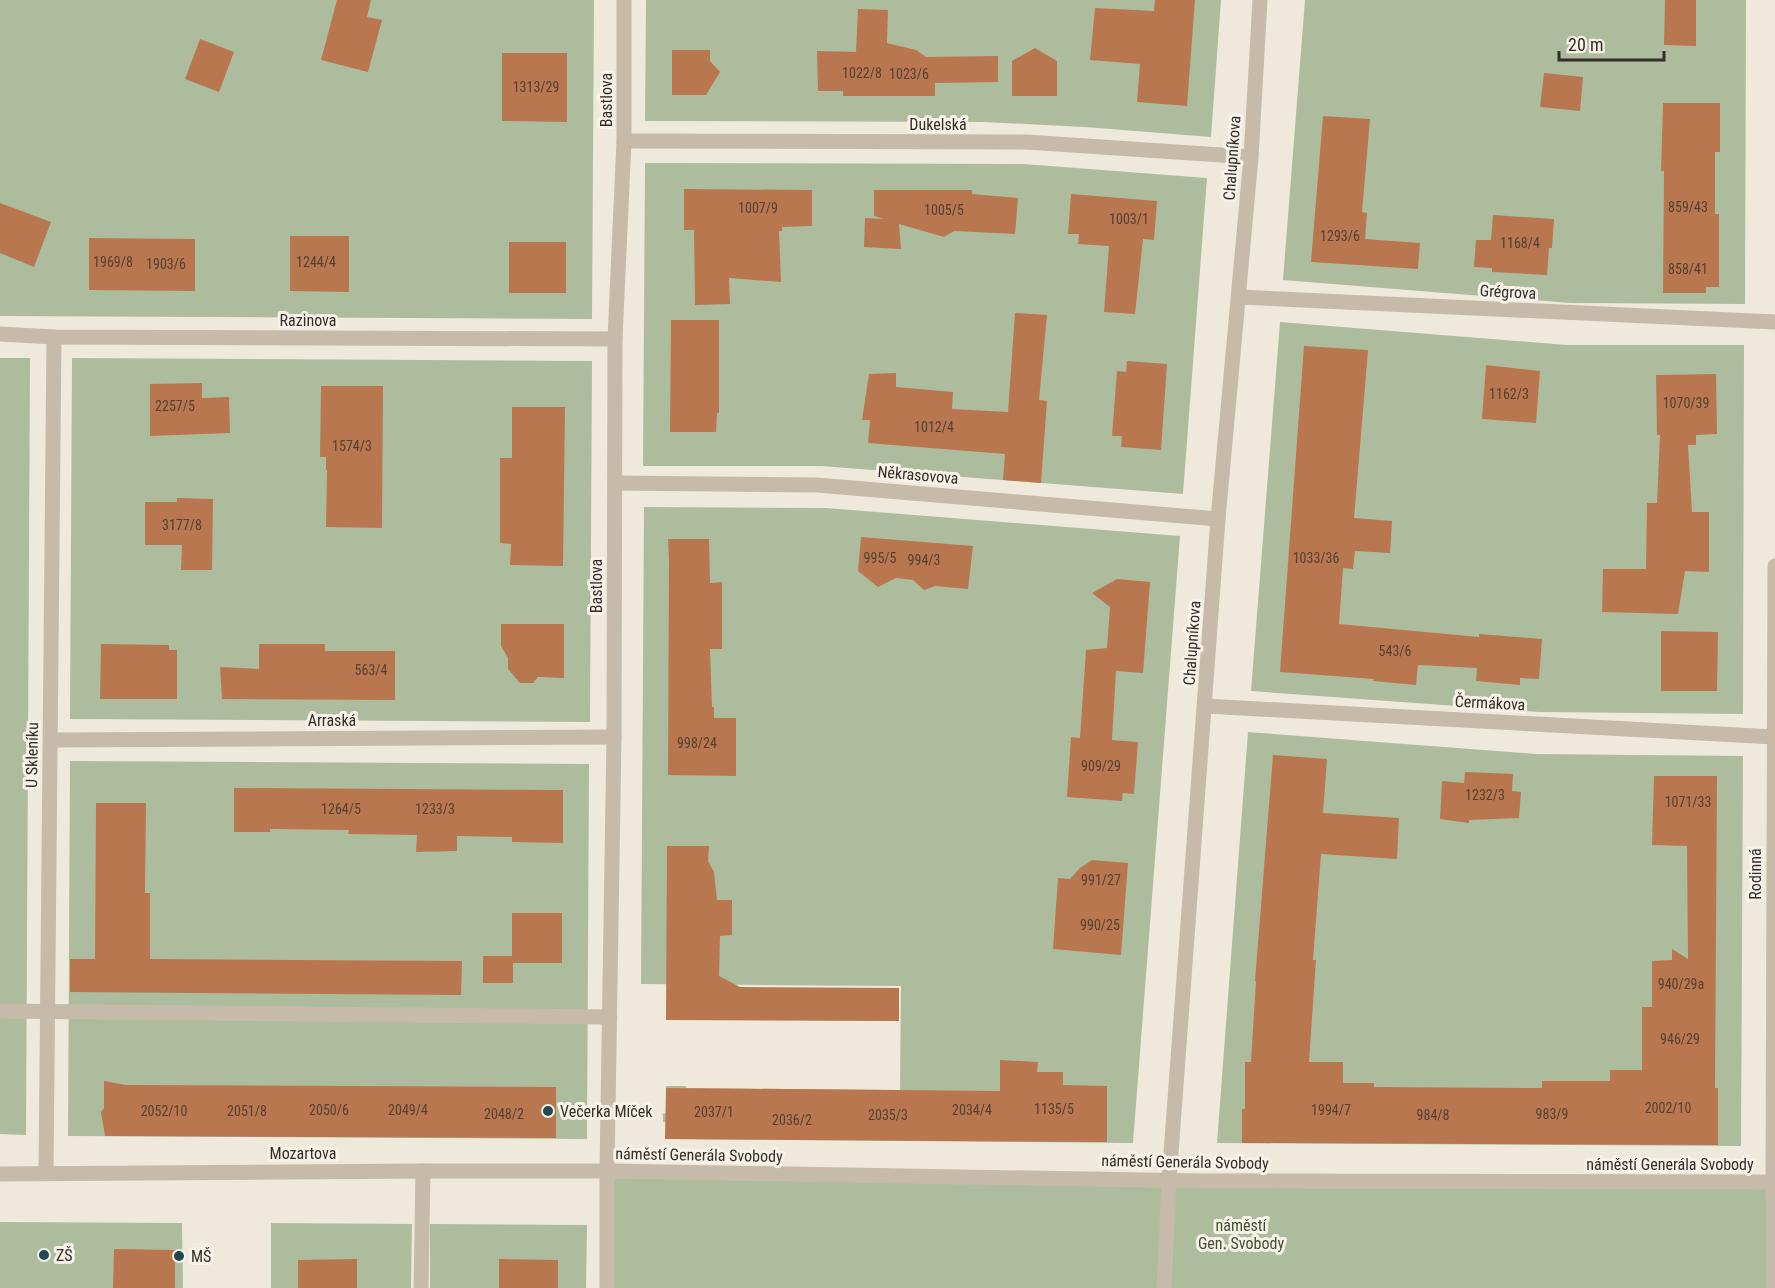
<svg xmlns="http://www.w3.org/2000/svg" width="1775" height="1288" viewBox="0 0 1775 1288" font-family="'Roboto Condensed',sans-serif">
  <style>
    .green { fill: #aebc9e }
    .building { fill: #b97750 }
    .lines { fill: none; stroke-linecap: round; stroke-linejoin: round }
    .minor { stroke: #c6baa9; stroke-width: 15 }
    .poi-dot { fill: #224851; stroke: #f7f2e8; stroke-width: 2 }
    .labels { text-anchor: middle; dominant-baseline: central; stroke-width: 6; stroke-linejoin: round; paint-order: stroke }
    .number-label { font-size: 14px; fill: #554032 }
    .street-label { font-size: 16px; fill: #342d28; stroke: #f7f2e8 }
    .poi-label { font-size: 16px; fill: #342d28; stroke: #f7f2e8; text-anchor: start }
    .park-label { font-size: 16px; fill: #3f4f2f; stroke: #f7f2e8 }
  </style>
  <rect width="100%" height="100%" fill="#efe9dc"/>
  <g class="green">
    <polygon points="0,0 594,0 592,319 0,316"/>
    <polygon points="646,0 1221,0 1211,137 1085,127 983,122 645,121"/>
    <polygon points="1305,0 1746,0 1745,304 1571,303 1283,280"/>
    <polygon points="645,163 1024,164 1207,178 1183,494 821,466 643,466"/>
    <polygon points="1280,322 1567,345 1744,345 1743,714 1539,712 1251,691"/>
    <polygon points="0,358 30,358 26,1135 0,1134"/>
    <polygon points="72,358 592,361 590,722 70,719"/>
    <polygon points="644,507 826,508 1180,536 1133,1143 665,1139 666,1122 663,1122 663,1116 662,1114 666,1113 666,1086 686,1086 686,1088 900,1090 901,986 641,984"/>
    <polygon points="1248,732 1536,754 1743,756 1741,1146 1217,1143"/>
    <polygon points="70,761 589,764 587,1139 68,1136"/>
    <polygon points="607,1171 1773,1182 1773,1288 607,1288"/>
    <polygon points="0,1222 182,1223 183,1288 0,1288"/>
    <polygon points="271,1223 412,1224 411,1288 271,1288"/>
    <polygon points="430,1224 587,1225 586,1288 430,1288"/>
  </g>
  <g class="building">
    <polygon points="337,0 371,0 367,17 382,20 368,72 321,60"/>
    <polygon points="1155,0 1195,0 1187,106 1137,102 1140,64 1090,60 1095,8 1154,11"/>
    <polygon points="1665,0 1696,0 1696,46 1664,45"/>
    <polygon points="858,9 888,10 887,43 916,50 926,57 998,56 998,82 935,83 935,96 843,96 843,91 818,91 817,51 856,52"/>
    <polygon points="200,39 234,52 219,92 185,79"/>
    <polygon points="1035,48 1057,61 1057,96 1012,96 1012,61"/>
    <polygon points="672,50 710,50 710,61 720,72 706,95 672,95"/>
    <polygon points="502,53 567,53 567,122 502,121"/>
    <polygon points="1544,73 1583,77 1580,111 1540,107"/>
    <polygon points="1663,103 1720,103 1720,152 1715,152 1715,214 1719,214 1719,287 1706,287 1706,293 1663,293 1664,171 1661,171"/>
    <polygon points="1323,116 1370,119 1362,212 1367,213 1365,239 1420,243 1418,269 1311,262"/>
    <polygon points="684,189 812,190 812,226 782,227 782,231 779,231 781,282 729,278 730,304 695,305 694,230 684,230"/>
    <polygon points="874,190 972,190 972,194 1018,198 1015,234 954,231 944,237 899,224 901,249 864,247 865,218 884,219 874,216"/>
    <polygon points="1071,194 1157,201 1154,240 1143,239 1135,314 1104,312 1109,246 1078,244 1079,234 1068,234"/>
    <polygon points="0,203 51,222 34,267 0,253"/>
    <polygon points="1493,215 1554,219 1552,248 1549,248 1547,275 1492,272 1492,268 1474,267 1476,240 1491,240"/>
    <polygon points="290,236 349,236 349,292 290,291"/>
    <polygon points="89,238 195,239 195,291 89,290"/>
    <rect x="509" y="242" width="57" height="51"/>
    <polygon points="1015,313 1047,315 1039,400 1047,401 1041,483 1003,480 1005,454 868,443 870,420 862,420 869,374 896,373 896,387 953,392 952,409 1008,412"/>
    <polygon points="671,320 719,320 719,413 717,413 716,432 670,432"/>
    <polygon points="1304,346 1368,350 1354,518 1392,521 1390,553 1355,551 1353,569 1343,568 1339,624 1479,637 1479,634 1542,639 1539,679 1520,678 1520,685 1476,681 1477,668 1418,665 1416,685 1373,681 1374,679 1280,672"/>
    <polygon points="1127,361 1167,364 1161,450 1121,447 1122,436 1112,436 1117,371 1126,372"/>
    <polygon points="1486,365 1540,371 1536,423 1482,419"/>
    <polygon points="1716,374 1717,434 1696,435 1696,445 1688,445 1692,512 1709,512 1709,572 1685,571 1678,614 1602,612 1603,569 1646,569 1647,503 1657,503 1660,435 1657,435 1656,375"/>
    <polygon points="202,383 202,398 229,397 230,433 150,436 150,384"/>
    <polygon points="321,386 383,386 382,528 326,527 327,470 326,470 326,457 320,457"/>
    <polygon points="512,407 565,407 563,566 510,565 511,544 500,543 500,458 512,458"/>
    <polygon points="177,498 213,499 212,570 181,570 182,545 145,545 145,502 177,502"/>
    <polygon points="861,537 973,546 968,589 935,586 924,590 913,580 896,578 878,587 858,571"/>
    <polygon points="668,539 709,539 710,583 722,582 722,649 710,649 712,707 714,707 714,718 736,718 736,776 668,775 669,561"/>
    <polygon points="1117,579 1150,582 1143,673 1116,671 1112,740 1138,742 1134,794 1123,793 1122,801 1067,797 1071,737 1080,738 1086,650 1107,648 1110,607 1092,593"/>
    <polygon points="501,624 564,624 564,678 538,677 533,683 520,683 508,669 508,658 501,646"/>
    <polygon points="1661,631 1718,632 1717,691 1661,691"/>
    <polygon points="101,644 169,645 169,650 177,650 177,699 100,699"/>
    <polygon points="259,644 325,644 325,651 395,651 395,700 222,699 220,667 259,669"/>
    <polygon points="1273,755 1327,759 1323,813 1399,818 1397,859 1321,854 1313,960 1316,960 1309,1062 1343,1062 1343,1083 1374,1083 1374,1087 1542,1088 1542,1081 1610,1081 1610,1070 1642,1070 1642,1007 1652,1007 1652,961 1672,960 1672,949 1688,959 1687,846 1652,845 1654,776 1717,776 1715,1088 1718,1088 1718,1145 1242,1143 1242,1109 1245,1109 1245,1062 1251,1062 1256,981 1255,981"/>
    <polygon points="1465,772 1513,774 1512,791 1521,792 1519,818 1469,820 1469,823 1440,819 1442,781 1464,783"/>
    <polygon points="234,788 563,790 563,843 512,842 512,837 457,836 457,851 416,852 417,835 348,834 349,830 270,829 270,832 234,832"/>
    <polygon points="96,803 146,803 145,893 150,893 150,959 462,961 461,995 70,992 70,959 95,959"/>
    <polygon points="667,846 709,846 708,861 714,872 717,900 732,900 732,935 720,936 719,976 740,987 899,988 899,1021 666,1020"/>
    <polygon points="1092,860 1128,863 1121,955 1053,949 1058,878 1070,879 1080,868"/>
    <polygon points="512,913 562,913 562,963 513,963 513,983 483,983 483,956 512,956"/>
    <polygon points="1000,1060 1038,1062 1037,1072 1063,1072 1063,1085 1107,1086 1107,1142 665,1139 666,1088 1000,1091"/>
    <polygon points="104,1081 126,1085 556,1087 556,1138 105,1136 101,1112 104,1108"/>
    <polygon points="114,1249 175,1250 175,1288 113,1288"/>
    <polygon points="357,1259 357,1288 298,1288 298,1260"/>
    <polygon points="499,1259 558,1260 558,1288 499,1288"/>
  </g>
  <g class="lines">
    <g class="minor">
      <polyline points="624,141 1027,142 1251,157"/>
      <polyline points="1239,297 1775,322"/>
      <polyline points="0,334 54,337 615,339"/>
      <polyline points="615,483 817,485 1218,519"/>
      <polyline points="1205,706 1774,737"/>
      <polyline points="51,740 614,737"/>
      <polyline points="0,1011 610,1017"/>
      <polyline points="46,1173 54,337"/>
      <polyline points="0,1174 423,1171 607,1171 1202,1181 1773,1182"/>
      <polyline points="421,1288 423,1171"/>
      <polyline points="607,1288 607,1171 614,737 615,339 624,141 624,0"/>
      <polyline points="1164,1288 1169,1180 1218,519 1251,157 1260,0"/>
      <polyline points="1774,1288 1773,1182 1775,566"/>
    </g>
  </g>
  <g class="poi-dot">
    <circle cx="548" cy="1111" r="6"/>
    <circle cx="44" cy="1255" r="6"/>
    <circle cx="179" cy="1256" r="6"/>
  </g>
  <g class="labels">
    <g class="number-label">
      <text x="862" y="73">1022/8</text>
      <text x="909" y="74">1023/6</text>
      <text x="536" y="87">1313/29</text>
      <text x="1688" y="207">859/43</text>
      <text x="758" y="208">1007/9</text>
      <text x="944" y="210">1005/5</text>
      <text x="1129" y="219">1003/1</text>
      <text x="1340" y="236">1293/6</text>
      <text x="1520" y="243">1168/4</text>
      <text x="113" y="262">1969/8</text>
      <text x="316" y="262">1244/4</text>
      <text x="166" y="264">1903/6</text>
      <text x="1688" y="269">858/41</text>
      <text x="1509" y="394">1162/3</text>
      <text x="1686" y="403">1070/39</text>
      <text x="175" y="406">2257/5</text>
      <text x="934" y="427">1012/4</text>
      <text x="352" y="446">1574/3</text>
      <text x="182" y="525">3177/8</text>
      <text x="880" y="558">995/5</text>
      <text x="1316" y="558">1033/36</text>
      <text x="924" y="560">994/3</text>
      <text x="1395" y="651">543/6</text>
      <text x="371" y="670">563/4</text>
      <text x="697" y="743">998/24</text>
      <text x="1101" y="766">909/29</text>
      <text x="1485" y="795">1232/3</text>
      <text x="1688" y="802">1071/33</text>
      <text x="341" y="809">1264/5</text>
      <text x="435" y="809">1233/3</text>
      <text x="1101" y="880">991/27</text>
      <text x="1100" y="925">990/25</text>
      <text x="1681" y="984">940/29a</text>
      <text x="1680" y="1039">946/29</text>
      <text x="1668" y="1108">2002/10</text>
      <text x="1054" y="1109">1135/5</text>
      <text x="329" y="1110">2050/6</text>
      <text x="408" y="1110">2049/4</text>
      <text x="972" y="1110">2034/4</text>
      <text x="1331" y="1110">1994/7</text>
      <text x="164" y="1111">2052/10</text>
      <text x="247" y="1111">2051/8</text>
      <text x="714" y="1112">2037/1</text>
      <text x="504" y="1114">2048/2</text>
      <text x="1552" y="1114">983/9</text>
      <text x="888" y="1115">2035/3</text>
      <text x="1433" y="1115">984/8</text>
      <text x="792" y="1120">2036/2</text>
    </g>
    <g class="street-label">
      <text transform="translate(606 100) rotate(-90)">Bastlova</text>
      <text x="938" y="124">Dukelská</text>
      <text transform="translate(1232 158) rotate(-86)">Chalupníkova</text>
      <text transform="translate(1508 292) rotate(3)">Grégrova</text>
      <text x="308" y="320">Razinova</text>
      <text transform="translate(918 475) rotate(5)">Někrasovova</text>
      <text transform="translate(596 586) rotate(-90)">Bastlova</text>
      <text transform="translate(1192 643) rotate(-86)">Chalupníkova</text>
      <text transform="translate(1490 703) rotate(3)">Čermákova</text>
      <text x="332" y="720">Arraská</text>
      <text transform="translate(32 755) rotate(-89)">U Skleníku</text>
      <text transform="translate(1755 874) rotate(-90)">Rodinná</text>
      <text x="303" y="1153">Mozartova</text>
      <text transform="translate(699 1155) rotate(1)">náměstí Generála Svobody</text>
      <text transform="translate(1185 1162) rotate(1)">náměstí Generála Svobody</text>
      <text x="1670" y="1164">náměstí Generála Svobody</text>
    </g>
    <g class="poi-label">
      <text x="560" y="1111">Večerka Míček</text>
      <text x="56" y="1255">ZŠ</text>
      <text x="191" y="1256">MŠ</text>
    </g>
    <g class="park-label">
      <text x="1241" y="1225">náměstí<tspan x="1241" dy="18">Gen. Svobody</tspan></text>
    </g>
  </g>
  <path d="M1559 51v9h105v-9" fill="none" stroke="#342d28" stroke-width="3"/>
  <text x="1568" y="51" font-size="18" fill="#342d28" stroke="#f7f2e8" stroke-width="4.5" paint-order="stroke">20 m</text>
</svg>
